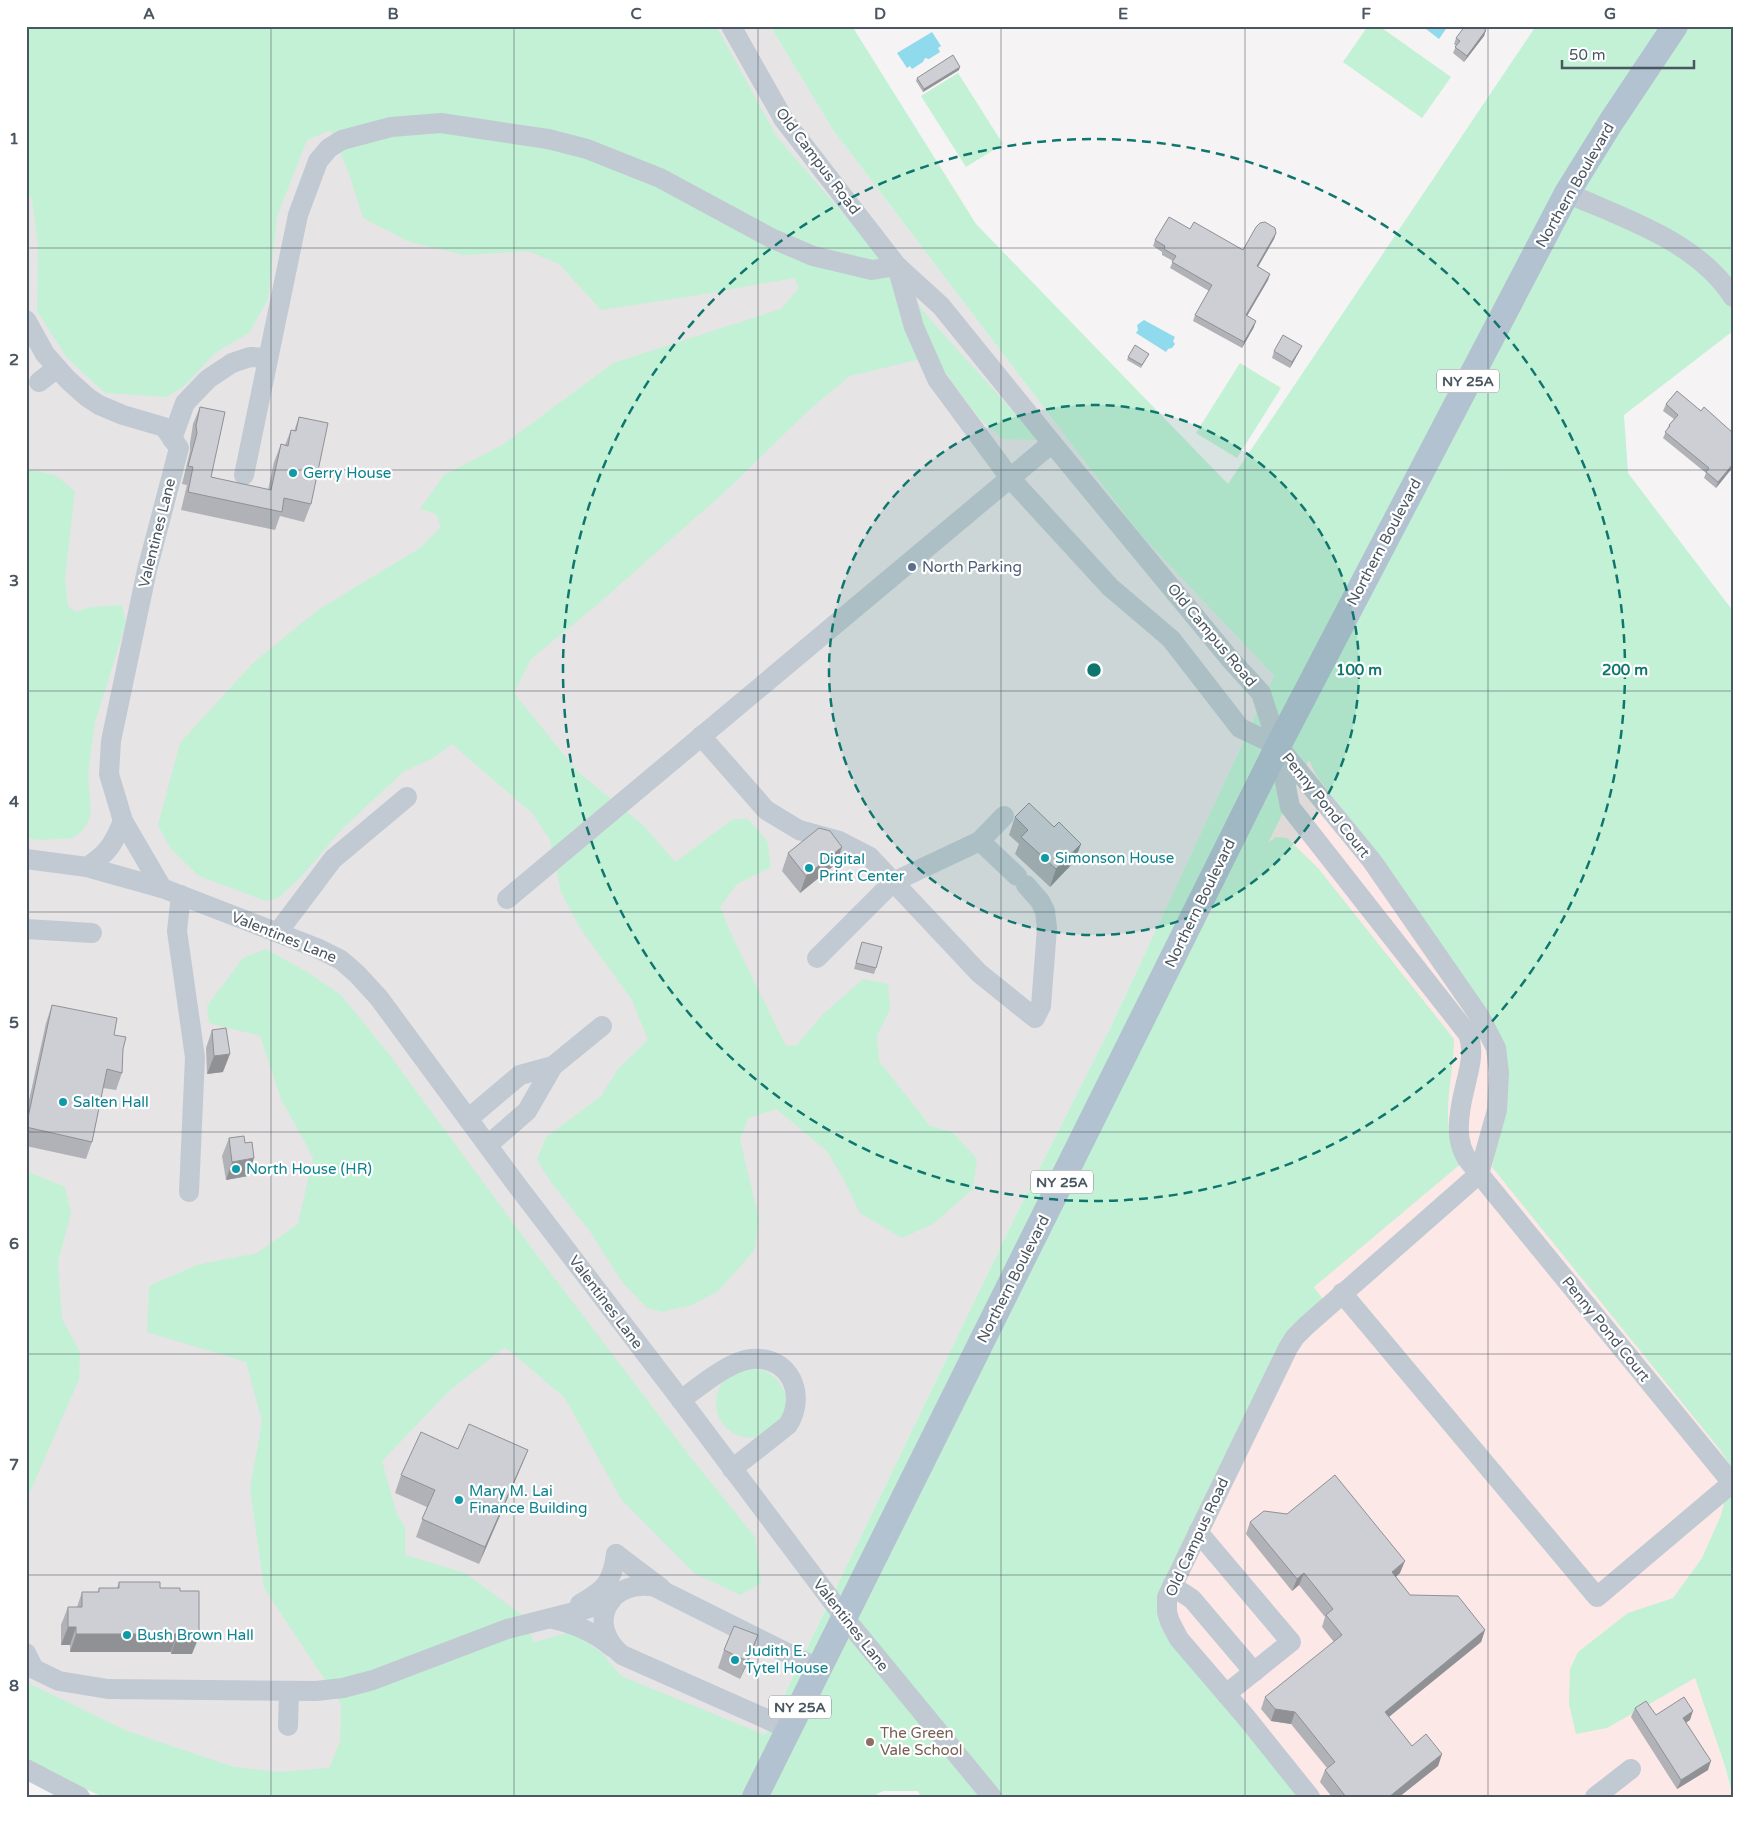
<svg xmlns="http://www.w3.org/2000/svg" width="1759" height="1823" viewBox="0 0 1759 1823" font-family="'Varela Round',sans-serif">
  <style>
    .education { fill: #e6e4e5 }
    .medical { fill: #fce8e6 }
    .green { fill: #c3f1d5 }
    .water { fill: #90daee }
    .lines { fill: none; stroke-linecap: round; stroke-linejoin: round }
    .minor { stroke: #c1cad2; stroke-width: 20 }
    .major { stroke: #b3c2d1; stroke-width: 26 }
    .wall { fill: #b0b2b7 }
    .shaded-wall { fill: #909195 }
    .building { fill: #cdcfd5; stroke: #909195 }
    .grid { fill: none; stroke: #4a5661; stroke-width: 1; stroke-opacity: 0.55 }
    .ring { fill: none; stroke: #0f766e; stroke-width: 2.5; stroke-dasharray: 9 6 }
    .culture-dot { fill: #0f9aa8; stroke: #fff; stroke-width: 2 }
    .service-dot { fill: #5c6f8a; stroke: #fff; stroke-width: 2 }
    .education-dot { fill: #8d6e63; stroke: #fff; stroke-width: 2 }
    .labels { text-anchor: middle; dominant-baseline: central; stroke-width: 4.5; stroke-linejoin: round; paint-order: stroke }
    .shield { fill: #fff; stroke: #808990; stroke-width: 1 }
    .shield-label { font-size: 14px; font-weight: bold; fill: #4a5661 }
    .street-label { font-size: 15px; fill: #4a5661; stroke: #fff }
    .culture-label { font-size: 15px; fill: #0d838f; stroke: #fff; text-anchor: start }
    .service-label { font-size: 15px; fill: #4e5e75; stroke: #fff; text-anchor: start }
    .education-label { font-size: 15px; fill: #785e54; stroke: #fff; text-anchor: start }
    .centre { fill: #0f766e; stroke: #fff; stroke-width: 2.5 }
    .ring-label { font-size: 15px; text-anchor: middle; font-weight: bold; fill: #0f766e; stroke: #fff; stroke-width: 4.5; stroke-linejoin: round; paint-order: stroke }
    .neatline { fill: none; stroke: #4a5661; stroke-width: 2 }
    .grid-label { font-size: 16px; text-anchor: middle; font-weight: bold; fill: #4a5661 }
  </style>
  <rect width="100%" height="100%" fill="#f5f3f3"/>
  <polygon class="education" points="26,26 770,26 833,130 1139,533 1274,676 1112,1024 1013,1221 735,1797 103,1797 26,1760"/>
  <polygon class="medical" points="1309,760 1316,775 1357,828 1494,1024 1717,1446 1733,1469 1721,1515 1702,1558 1673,1598 1628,1614 1578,1652 1607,1728 1695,1677 1725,1766 1732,1797 1011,1797 1165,1052"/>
  <g class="green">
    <polygon points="26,26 716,26 777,137 874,250 935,325 1039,440 1003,439 979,418 933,356 850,376 810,409 729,488 598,604 531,659 514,693 577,771 644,826 675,862 733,819 748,819 767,841 771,867 737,884 720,907 733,938 786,1046 797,1045 823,1014 863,979 888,984 890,1009 877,1036 879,1061 930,1126 952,1132 977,1159 973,1189 933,1224 902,1238 860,1213 843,1178 826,1150 776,1109 748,1118 740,1140 759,1219 754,1251 718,1291 692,1305 662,1312 647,1308 622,1282 589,1230 550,1181 537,1160 546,1137 601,1096 618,1069 648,1040 632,1000 580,928 561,892 550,840 533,814 452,744 433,758 403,772 342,829 299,879 278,898 266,901 199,876 171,849 158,825 180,743 254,662 318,610 420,548 441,527 436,514 420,509 444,475 504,444 613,363 781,309 799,288 794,278 699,295 601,310 559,264 528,251 464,255 410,242 363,218 349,174 331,130 307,140 277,216 268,299 249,333 216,352 184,386 167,397 105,393 67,358 37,311 38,244 32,200 26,192"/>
    <path d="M 770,26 L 852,26 L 976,224 L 1228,484 L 1536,26 L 1733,26 L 1733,331 L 1624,415 L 1628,473 L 1733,611 L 1733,1469 L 1717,1446 L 1492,1167 L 1505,1110 L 1504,1046 L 1357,828 L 1316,775 L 1309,760 L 1268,843 L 1276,837 L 1287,838 L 1318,868 L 1454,1039 C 1454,1069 1445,1099 1449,1130 C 1451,1140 1459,1152 1463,1162 L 1314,1287 L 1325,1302 L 1292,1333 L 1165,1605 L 1307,1797 L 921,1797 L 918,1791 L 883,1791 L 872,1797 L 103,1797 L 26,1760 L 26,1682 L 127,1731 L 234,1767 L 279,1772 L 329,1768 L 340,1742 L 341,1704 L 264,1588 L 250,1488 L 262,1422 L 246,1362 L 147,1332 L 149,1286 L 197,1265 L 257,1253 L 298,1224 L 313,1157 L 281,1099 L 260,1036 L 209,1023 L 207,1006 L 243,958 L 266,949 L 309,973 L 341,995 L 391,1057 L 530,1246 L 692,1459 L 755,1537 L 761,1583 L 740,1595 L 694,1573 L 621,1499 L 565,1398 L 505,1347 L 450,1390 L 382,1461 L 397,1515 L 405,1527 L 405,1555 L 465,1573 L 522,1615 L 534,1642 L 571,1632 L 601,1652 L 621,1676 L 765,1735 L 1013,1221 L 1112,1024 L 1274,676 L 1139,533 L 833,130 Z"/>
    <polygon points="1368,26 1379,26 1451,77 1422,118 1343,62"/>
    <polygon points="958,73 1003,144 966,167 921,96"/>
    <polygon points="1240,363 1281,388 1237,458 1196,433"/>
    <polygon points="26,469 55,475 75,491 65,578 68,606 76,612 91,607 122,605 126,623 95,722 88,775 91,815 84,829 73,838 40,840 26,838"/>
    <polygon points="26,1171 65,1187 71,1213 58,1262 62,1319 80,1352 79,1379 30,1492 26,1493"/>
    <circle cx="751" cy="1403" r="35"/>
    <polygon points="1733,1487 1733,1797 1725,1766 1695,1678 1607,1728 1576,1734 1569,1704 1570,1669 1578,1652 1628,1613 1673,1598 1702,1558 1721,1515 1725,1499"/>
  </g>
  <g class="water">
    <polygon points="1422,26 1448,26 1439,39"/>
    <polygon points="932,32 941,46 938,48 940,52 929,59 925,58 923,62 912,69 910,66 907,68 897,53"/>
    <polygon points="1144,320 1175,337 1173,341 1175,344 1172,348 1168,349 1166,352 1136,333 1138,330 1137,325"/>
  </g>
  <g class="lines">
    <g class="minor">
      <polyline points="731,26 784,120 897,266 941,306 1052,443 1230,659 1261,693 1278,746"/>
      <path d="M 1567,193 C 1625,219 1697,241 1733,297"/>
      <polyline points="897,266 914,327 937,379 1010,478 1110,587 1171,639 1240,728 1278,746"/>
      <polyline points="26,320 45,354 67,379 87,397 99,405 123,415 164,427 179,448 147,570 111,741 109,774 123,821 162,888"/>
      <polyline points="39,382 57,368"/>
      <polyline points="172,439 185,403 208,379 232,363 250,357 268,358"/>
      <polyline points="244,475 298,215 318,161 329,148 342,140 391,127 441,123 548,139 587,149 660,178 771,238 813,256 872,270 897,266"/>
      <polyline points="701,736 766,810 799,830 839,841 870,857 979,973 1035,1018 1041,1006 1047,928 1045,911 1040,901 1026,885"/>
      <polyline points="980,841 1004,816"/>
      <polyline points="26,859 87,867 162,888 317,948 341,960 357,974 379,998 516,1184 681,1400 844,1617 992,1797"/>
      <path d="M 87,867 C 108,853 113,845 123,821"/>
      <polyline points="181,895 177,931 195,1057 189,1192"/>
      <polyline points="507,899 1052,443"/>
      <polyline points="26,929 92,933"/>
      <polyline points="278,932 333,859 407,797"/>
      <polyline points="817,958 893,882 980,841 1017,876"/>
      <polyline points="468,1119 520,1075 553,1066"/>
      <polyline points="488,1145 527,1111 553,1066 602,1026"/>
      <path d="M 1342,1293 L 1597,1597 L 1732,1483 L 1467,1159 C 1465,1155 1462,1150 1461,1145 C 1456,1129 1461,1103 1465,1087 C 1469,1070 1475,1051 1468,1034 L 1290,807 L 1278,746 L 1372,861 L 1480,1017 L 1496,1048 L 1499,1073 L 1497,1110 L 1479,1174"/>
      <path d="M 681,1400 C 700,1386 728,1362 751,1359 C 790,1355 807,1395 788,1425 L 732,1469"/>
      <polyline points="1198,1532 1291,1642 1226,1694"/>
      <polyline points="616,1554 661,1588"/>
      <polyline points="1172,1586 1192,1599 1254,1672"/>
      <path d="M 580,1604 C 605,1590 612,1583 616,1554"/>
      <path d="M 553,1619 C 575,1624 594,1632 612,1647"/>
      <polyline points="26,1653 34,1669 59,1681 108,1689 316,1691 343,1688 373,1680 507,1629 586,1609 611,1601"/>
      <polyline points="288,1726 289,1691"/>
      <path d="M 789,1729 L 622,1655 C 585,1625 608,1578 655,1587 L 819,1669"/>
      <polyline points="26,1769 80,1797"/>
      <polyline points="1310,1797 1245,1716 1179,1639 1170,1622 1167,1612 1167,1597 1288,1348 1295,1337 1306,1326 1479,1174"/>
      <polyline points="1595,1797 1631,1769"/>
    </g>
    <polyline class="major" points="755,1797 1278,746 1567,193 1611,122 1675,26"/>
  </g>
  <g class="wall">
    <polygon points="1469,28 1486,30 1484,36 1464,62 1453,53 1456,46 1454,44 1456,38"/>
    <polygon points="959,70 923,92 916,81 917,78"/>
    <polygon points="1190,229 1243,250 1276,233 1274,239 1258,267 1270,274 1268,280 1247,316 1254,327 1242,348 1193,321 1195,315 1209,291 1170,268 1173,261 1162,255 1162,252 1153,246 1155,240"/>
    <polygon points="1302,346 1299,352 1290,368 1272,358 1274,351"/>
    <polygon points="1149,354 1141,368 1127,360 1128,357"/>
    <polygon points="1677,391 1733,467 1716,488 1704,478 1706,473 1663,438 1669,425 1674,419 1663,411 1666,404"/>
    <polygon points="200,407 211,477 268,490 274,462 281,444 285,445 291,430 294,431 299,417 311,504 304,522 280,516 275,530 181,510 187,485 182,484 190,451 190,443 193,424"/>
    <polygon points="1015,817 1054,827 1081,844 1074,862 1050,887 1015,854 1019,844 1009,835"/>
    <polygon points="842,847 836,864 800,893 782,871 788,853"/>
    <polygon points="862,942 876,968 874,974 854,969"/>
    <polygon points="52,1005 114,1035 122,1073 116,1090 103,1088 92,1142 86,1159 26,1146 26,1114 46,1023"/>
    <polygon points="212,1030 223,1072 207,1074 206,1048"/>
    <polygon points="229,1138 248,1176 226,1180 222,1156"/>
    <polygon points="458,1449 528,1450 521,1467 479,1564 416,1537 427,1507 395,1493 401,1475"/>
    <polygon points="1250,1522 1400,1573 1396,1577 1410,1595 1485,1630 1481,1642 1389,1717 1412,1746 1442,1754 1438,1766 1399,1797 1332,1797 1320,1782 1325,1770 1327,1768 1291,1724 1271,1721 1261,1709 1265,1697 1334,1642 1322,1627 1325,1617 1299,1585 1292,1591 1246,1534"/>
    <polygon points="119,1582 180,1591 192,1654 171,1654 171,1652 70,1652 70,1645 61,1645 61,1625 68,1607 77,1607 82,1592 98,1592 99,1588 117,1588"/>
    <polygon points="724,1650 752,1653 740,1679 718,1668"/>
    <polygon points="1635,1708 1656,1715 1690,1720 1686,1722 1708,1770 1677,1789 1631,1717"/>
  </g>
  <g class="shaded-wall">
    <polygon points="1486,30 1484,36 1464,62 1467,56"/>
    <polygon points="960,67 959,70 923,92 924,89"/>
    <polygon points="1276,233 1274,239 1255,272 1257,266"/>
    <polygon points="1270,274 1268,280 1244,321 1246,315"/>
    <polygon points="1256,321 1254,327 1242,348 1244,342"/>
    <polygon points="1302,346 1299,352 1290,368 1292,362"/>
    <polygon points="1733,464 1733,467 1716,488 1718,482"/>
    <polygon points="1081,844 1074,862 1050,887 1056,869"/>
    <polygon points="842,847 836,864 800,893 806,876"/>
    <polygon points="230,1054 223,1072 207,1074 214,1056"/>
    <polygon points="254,1158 248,1176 226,1180 232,1162"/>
    <polygon points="528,1450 521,1467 479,1564 485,1547"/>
    <polygon points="1405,1561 1400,1573 1387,1584 1392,1572"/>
    <polygon points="1304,1573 1299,1585 1292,1591 1297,1579"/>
    <polygon points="68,1627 76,1627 70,1645 61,1645"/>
    <polygon points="1485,1630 1481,1642 1380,1724 1385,1712"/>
    <polygon points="76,1634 177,1634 171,1652 70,1652"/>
    <polygon points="758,1635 752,1653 740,1679 747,1661"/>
    <polygon points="177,1636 199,1637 192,1654 171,1654"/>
    <polygon points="1275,1709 1295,1712 1291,1724 1271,1721"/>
    <polygon points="1693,1711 1690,1720 1680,1727 1683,1718"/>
    <polygon points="1442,1754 1438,1766 1399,1797 1389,1797"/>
    <polygon points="1711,1761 1708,1770 1677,1789 1681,1780"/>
  </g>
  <g class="building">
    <polygon points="1465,26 1467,26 1469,28 1471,26 1480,26 1486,30 1467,56 1455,47 1460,41 1456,38"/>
    <polygon points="953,55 960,67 924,89 917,78"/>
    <polygon points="1169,217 1190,229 1194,222 1243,250 1256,227 1260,223 1265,222 1275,228 1276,233 1257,266 1270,274 1246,315 1256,321 1244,342 1195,315 1212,285 1172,262 1176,256 1164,249 1165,246 1155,240"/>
    <polygon points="1283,335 1302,346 1292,362 1274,351"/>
    <polygon points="1135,345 1149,354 1142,365 1128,357"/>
    <polygon points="1677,391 1701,411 1704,407 1733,433 1733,464 1718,482 1706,472 1709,468 1665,432 1670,426 1669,425 1678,415 1666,404"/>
    <polygon points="200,407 225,412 211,477 271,490 281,444 288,446 291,430 296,431 299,417 328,423 311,504 284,498 282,512 188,492 193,467 188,466 197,433 196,426"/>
    <polygon points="1029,803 1054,827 1059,822 1081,844 1056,869 1021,837 1028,830 1015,817"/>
    <polygon points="819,828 830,831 842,847 806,876 788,853"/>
    <polygon points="862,942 882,947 876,968 856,963"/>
    <polygon points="52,1005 117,1018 114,1035 126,1037 123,1049 122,1073 107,1069 92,1142 26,1127"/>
    <polygon points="226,1028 230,1054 214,1056 212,1030"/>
    <polygon points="244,1136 245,1143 252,1142 254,1158 232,1162 229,1138"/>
    <polygon points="469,1424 528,1450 485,1547 422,1519 435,1490 401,1475 421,1432 458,1449"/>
    <polygon points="1335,1475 1405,1561 1392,1572 1410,1595 1458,1596 1485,1630 1385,1712 1412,1746 1426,1734 1442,1754 1389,1797 1346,1797 1325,1770 1335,1762 1295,1712 1275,1709 1265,1697 1342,1635 1326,1615 1333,1609 1304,1573 1297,1579 1250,1522 1264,1511 1287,1514"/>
    <polygon points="119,1582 160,1582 160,1588 180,1588 180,1591 199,1591 199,1637 177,1636 177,1634 76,1634 76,1627 68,1627 68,1607 82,1607 82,1592 99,1592 99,1588 119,1588"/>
    <polygon points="734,1626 758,1635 747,1661 724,1650"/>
    <polygon points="1684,1697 1693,1711 1683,1718 1711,1761 1681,1780 1635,1708 1646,1701 1656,1715"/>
  </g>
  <path class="grid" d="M 271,26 L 271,1797M 514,26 L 514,1797M 758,26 L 758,1797M 1001,26 L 1001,1797M 1245,26 L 1245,1797M 1488,26 L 1488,1797M 26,248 L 1733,248M 26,470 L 1733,470M 26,691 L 1733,691M 26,912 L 1733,912M 26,1132 L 1733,1132M 26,1354 L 1733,1354M 26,1575 L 1733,1575"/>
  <circle cx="1094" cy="670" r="265" fill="#0f766e" fill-opacity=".12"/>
  <g class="ring">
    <circle cx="1094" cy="670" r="265"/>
    <circle cx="1094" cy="670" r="531"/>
  </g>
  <g class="culture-dot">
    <circle cx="293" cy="473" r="5"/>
    <circle cx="1045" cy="858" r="5"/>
    <circle cx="809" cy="868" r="5"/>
    <circle cx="63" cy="1102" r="5"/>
    <circle cx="236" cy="1169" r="5"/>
    <circle cx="459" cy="1500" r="5"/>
    <circle cx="127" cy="1635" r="5"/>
    <circle cx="735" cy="1660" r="5"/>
  </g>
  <circle class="service-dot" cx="912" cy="567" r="5"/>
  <circle class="education-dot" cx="870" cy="1742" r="5"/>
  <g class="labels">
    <g class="shield">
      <rect x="1437" y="369.5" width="62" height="23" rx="4"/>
      <rect x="1031" y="1170.5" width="62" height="23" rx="4"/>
      <rect x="769" y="1695.5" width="62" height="23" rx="4"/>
    </g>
    <g class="shield-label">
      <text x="1468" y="381">NY 25A</text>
      <text x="1062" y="1182">NY 25A</text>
      <text x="800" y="1707">NY 25A</text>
    </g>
    <g class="street-label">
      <text transform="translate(818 161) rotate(53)">Old Campus Road</text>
      <text transform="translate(1575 185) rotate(-60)">Northern Boulevard</text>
      <text transform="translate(157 533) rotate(-76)">Valentines Lane</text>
      <text transform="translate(1384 542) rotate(-62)">Northern Boulevard</text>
      <text transform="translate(1212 635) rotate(50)">Old Campus Road</text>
      <text transform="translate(1326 805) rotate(51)">Penny Pond Court</text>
      <text transform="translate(1200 903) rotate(-64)">Northern Boulevard</text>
      <text transform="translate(284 937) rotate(22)">Valentines Lane</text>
      <text transform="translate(1013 1279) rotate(-63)">Northern Boulevard</text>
      <text transform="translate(606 1302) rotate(53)">Valentines Lane</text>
      <text transform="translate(1606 1329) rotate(51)">Penny Pond Court</text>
      <text transform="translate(1197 1537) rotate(-65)">Old Campus Road</text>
      <text transform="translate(851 1625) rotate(52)">Valentines Lane</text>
    </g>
    <g class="culture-label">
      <text x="303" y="473">Gerry House</text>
      <text x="1055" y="858">Simonson House</text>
      <text x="819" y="859">Digital<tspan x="819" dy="17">Print Center</tspan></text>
      <text x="73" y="1102">Salten Hall</text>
      <text x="246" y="1169">North House (HR)</text>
      <text x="469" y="1491">Mary M. Lai<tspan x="469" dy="17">Finance Building</tspan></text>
      <text x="137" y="1635">Bush Brown Hall</text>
      <text x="745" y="1651">Judith E.<tspan x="745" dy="17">Tytel House</tspan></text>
    </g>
    <g class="service-label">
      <text x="922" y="567">North Parking</text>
    </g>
    <g class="education-label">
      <text x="880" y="1733">The Green<tspan x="880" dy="17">Vale School</tspan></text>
    </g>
  </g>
  <circle cx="1094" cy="670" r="8" class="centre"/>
  <g class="ring-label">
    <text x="1359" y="675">100 m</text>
    <text x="1625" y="675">200 m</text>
  </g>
  <rect width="1759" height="1823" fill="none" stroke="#ffffff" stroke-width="55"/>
  <path d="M1562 60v8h132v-8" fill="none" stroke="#4a5661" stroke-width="2.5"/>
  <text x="1569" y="60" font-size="15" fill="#4a5661" stroke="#ffffff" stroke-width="4" paint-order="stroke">50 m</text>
  <rect x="28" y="28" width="1704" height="1768" class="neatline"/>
  <g class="grid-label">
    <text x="149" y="19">A</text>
    <text x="393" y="19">B</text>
    <text x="636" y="19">C</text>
    <text x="880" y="19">D</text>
    <text x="1123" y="19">E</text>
    <text x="1366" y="19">F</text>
    <text x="1610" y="19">G</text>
    <text x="14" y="144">1</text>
    <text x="14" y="365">2</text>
    <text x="14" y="586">3</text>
    <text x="14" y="807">4</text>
    <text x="14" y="1028">5</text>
    <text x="14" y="1249">6</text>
    <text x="14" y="1470">7</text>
    <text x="14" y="1691">8</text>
  </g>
</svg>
